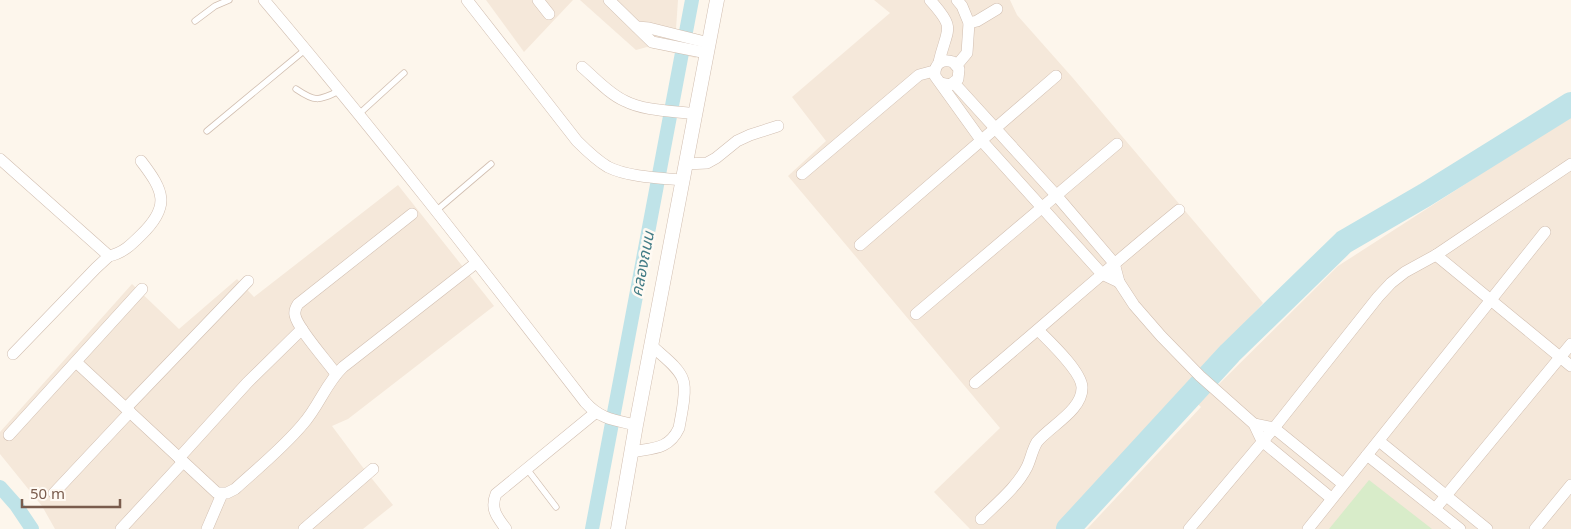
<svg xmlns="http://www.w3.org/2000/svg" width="1571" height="529" viewBox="0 0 1571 529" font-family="'Noto Sans','Noto Sans Thai',sans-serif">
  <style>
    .residential { fill: #f5e8da }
    .green { fill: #d8ecc9 }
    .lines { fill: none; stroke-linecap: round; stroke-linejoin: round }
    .canal { stroke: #bfe3e8; stroke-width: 14 }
    .river { stroke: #bfe3e8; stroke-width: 24 }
    .service-casing { stroke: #d1beb0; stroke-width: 7 }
    .minor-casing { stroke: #d1beb0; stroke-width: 12 }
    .tertiary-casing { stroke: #d1beb0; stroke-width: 15 }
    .service { stroke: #fff; stroke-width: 5.5 }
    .minor { stroke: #fff; stroke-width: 11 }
    .tertiary { stroke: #fff; stroke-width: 14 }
    .labels { text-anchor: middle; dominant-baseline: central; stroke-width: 5; stroke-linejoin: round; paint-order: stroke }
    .water-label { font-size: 16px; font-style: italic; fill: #437c86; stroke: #fffaf3 }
  </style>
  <rect width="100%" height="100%" fill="#fdf6ec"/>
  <g class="residential">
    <polygon points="486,0 573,0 524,52"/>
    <polygon points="580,0 678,0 676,29 702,35 696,58 647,47 636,50"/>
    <polygon points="874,0 1010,0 1017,15 1072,77 1263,303 1205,368 1215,388 1338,266 1470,181 1571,111 1571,529 1087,529 1201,407 1182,389 1150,428 1056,529 970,529 934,492 1000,428 788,176 826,141 792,97 890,13"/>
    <polygon points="398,185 494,306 348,419 332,426 361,465 393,505 363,529 55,529 42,506 0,454 0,432 132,284 179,329 237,279 254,297"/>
  </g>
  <polygon class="green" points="1369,480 1432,529 1329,529"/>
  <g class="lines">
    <g class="canal">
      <polyline points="0,487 16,505 32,529"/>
      <polyline points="592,529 692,0"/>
    </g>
    <polyline class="river" points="1068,529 1230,353 1344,242 1425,195 1571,104"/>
    <defs>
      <g id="service">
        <polyline points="195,21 215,6 229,0"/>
        <path d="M 296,89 C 315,102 318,101 339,91"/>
        <polyline points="359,114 404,73"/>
        <polyline points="207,131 306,49"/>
        <polyline points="437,210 491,164"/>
        <polyline points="527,469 556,507"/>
      </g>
      <g id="minor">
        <path d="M 264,0 C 375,131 480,266 585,402 C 600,419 614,420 636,425"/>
        <path d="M 467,0 L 577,141 C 587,151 596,160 608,167 C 628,177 660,178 682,180"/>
        <polyline points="538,0 549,14"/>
        <polyline points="609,0 652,42 707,53"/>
        <path d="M 930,0 C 957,30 947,27 939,62"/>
        <polyline points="957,0 962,6 969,23 967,53 957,65"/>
        <polyline points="969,23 977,21 997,9"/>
        <polyline points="637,27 649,28 709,43"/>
        <path d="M 582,67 C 595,78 609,94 625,101 C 644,111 674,111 695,114"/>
        <path d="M 940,83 L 950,85 L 958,79 L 959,69 L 953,62 C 942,58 934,64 935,76 L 981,140 L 1102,274 L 1119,282"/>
        <polyline points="954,83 1056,195 1114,263 1119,282 1134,305 1161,336 1200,376 1254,424 1262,441 1331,498"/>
        <polyline points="0,159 109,256 96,268 13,354"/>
        <polyline points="686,164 707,163 716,158 737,141 750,135 778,126"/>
        <polyline points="802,174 919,75 934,71"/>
        <polyline points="860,245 1056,76"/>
        <polyline points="1436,255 1571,366"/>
        <path d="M 109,256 C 123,253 131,245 141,235 C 171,206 164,191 141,161"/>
        <polyline points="916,314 1117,144"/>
        <path d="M 76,362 L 217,493 L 227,493 L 235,489 C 258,468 283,448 303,424 C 319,406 326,383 343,367 L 476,263"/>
        <path d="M 336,374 C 327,361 297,328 295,315 C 294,310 296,307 298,304 L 412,214"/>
        <path d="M 975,383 C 1043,326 1110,266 1179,210"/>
        <polyline points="126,408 248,281"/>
        <polyline points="1254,424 1274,428 1343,484"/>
        <polyline points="9,435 142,289"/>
        <polyline points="1379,441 1487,529"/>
        <path d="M 631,452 C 652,448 669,450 679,428 C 681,416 687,391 683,380 C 679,367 661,355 651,345"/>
        <polyline points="1367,455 1460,529"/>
        <polyline points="179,458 247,383 302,329"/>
        <polyline points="54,493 130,412"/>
        <polyline points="1435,509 1571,344"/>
        <path d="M 981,519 C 997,503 1017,487 1027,467 C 1031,459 1032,450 1037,442 C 1050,426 1083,410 1082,387 C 1081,371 1050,342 1038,330"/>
        <polyline points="121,529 183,462"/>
        <polyline points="207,529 222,494"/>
        <polyline points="304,529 373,469"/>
        <path d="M 506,529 C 497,517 490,509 496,494 L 595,413"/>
        <polyline points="1189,529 1274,428 1378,297 1391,283 1405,272 1436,255 1571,164"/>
        <polyline points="1308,529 1545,232"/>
        <polyline points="1535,529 1571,485"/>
      </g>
      <polyline id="tertiary" points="618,529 636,425 717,0"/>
    </defs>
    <use href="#service" class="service-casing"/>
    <use href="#minor" class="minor-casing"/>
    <use href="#tertiary" class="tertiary-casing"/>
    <use href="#service" class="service"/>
    <use href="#minor" class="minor"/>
    <use href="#tertiary" class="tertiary"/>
  </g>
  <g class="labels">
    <g class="water-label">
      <text transform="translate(642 264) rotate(-79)">คลองถนน</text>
    </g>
  </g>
  <path d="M22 499v8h98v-8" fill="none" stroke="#7a5c4d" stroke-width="2.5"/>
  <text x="30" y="499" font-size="15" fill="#7a5c4d" stroke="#fffaf3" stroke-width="4" paint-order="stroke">50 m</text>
</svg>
